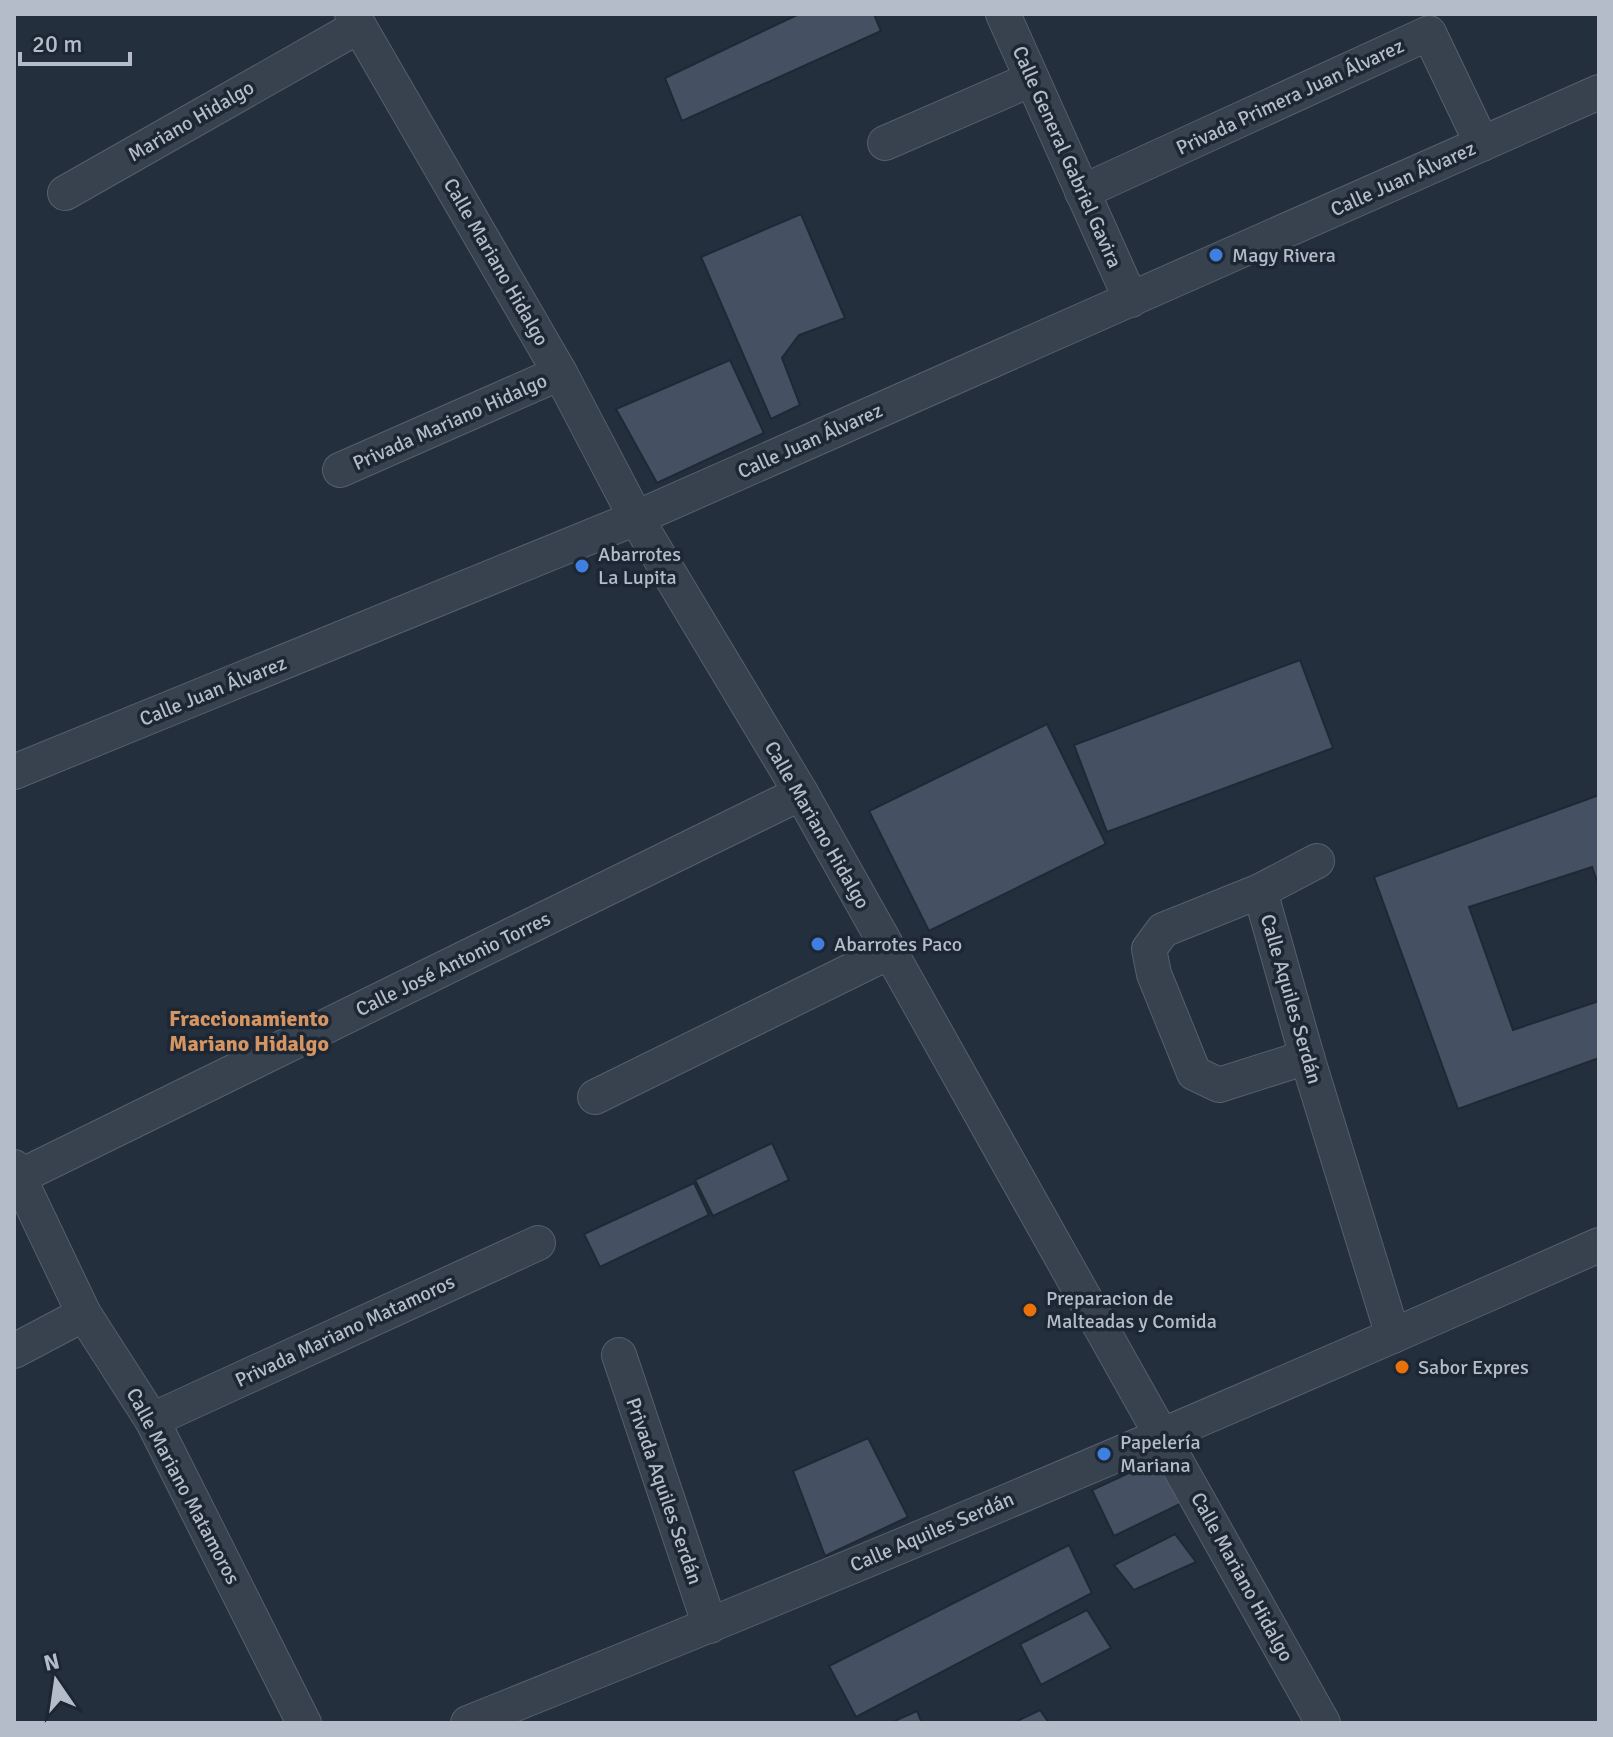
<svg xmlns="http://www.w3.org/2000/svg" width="1613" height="1737" viewBox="0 0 1613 1737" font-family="Signika,sans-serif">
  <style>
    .building { fill: #455162; stroke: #1f2835; stroke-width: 2 }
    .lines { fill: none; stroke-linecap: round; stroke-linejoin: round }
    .street-casing { stroke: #565f6c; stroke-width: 36 }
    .street { stroke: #38414e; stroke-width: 34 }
    .shop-dot { fill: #3f7fe0; stroke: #1d2633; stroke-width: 3 }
    .food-dot { fill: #e8710a; stroke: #1d2633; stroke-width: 3 }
    .labels { text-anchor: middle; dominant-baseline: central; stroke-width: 7; stroke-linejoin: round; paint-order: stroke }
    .street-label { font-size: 20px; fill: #b4bcc9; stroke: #1d2633 }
    .poi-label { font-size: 20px; fill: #b4bcc9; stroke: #1d2633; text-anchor: start }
    .neighbourhood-label { font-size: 22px; font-weight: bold; fill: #d59563; stroke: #1d2633 }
  </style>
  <rect width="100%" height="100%" fill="#242f3e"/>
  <g class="building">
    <polygon points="799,14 874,14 881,31 682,121 665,78"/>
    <polygon points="801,214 845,318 799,335 782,358 800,405 771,419 701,257"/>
    <polygon points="730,360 764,433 657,483 616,409"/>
    <polygon points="1300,660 1333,748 1107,832 1074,745"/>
    <polygon points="1047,724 1106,844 929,931 869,811"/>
    <polygon points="1599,795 1599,886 1592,867 1469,907 1513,1030 1599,1001 1599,1058 1458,1109 1374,877"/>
    <polygon points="772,1143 789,1180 713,1216 695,1180"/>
    <polygon points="694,1183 709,1215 600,1267 584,1234"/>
    <polygon points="868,1438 908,1517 825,1556 793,1471"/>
    <polygon points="1161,1458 1182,1503 1114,1536 1092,1490"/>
    <polygon points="1175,1534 1196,1562 1134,1590 1114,1565"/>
    <polygon points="1069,1545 1092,1593 856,1717 829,1666"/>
    <polygon points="1087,1610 1111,1648 1041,1685 1020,1644"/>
    <polygon points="1040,1710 1049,1723 1013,1723"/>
    <polygon points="917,1711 922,1723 890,1723"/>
  </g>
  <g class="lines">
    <defs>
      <g id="street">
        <polyline points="352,14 560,373 636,518 801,793 1323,1723"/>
        <polyline points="1003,14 1131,300"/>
        <polyline points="885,143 1032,79"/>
        <polyline points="1082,192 1429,33 1482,144"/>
        <polyline points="65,193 359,26"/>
        <polyline points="340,470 560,373"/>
        <polyline points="14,772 636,518 1599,92"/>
        <polyline points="1260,891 1307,1057 1393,1336"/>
        <polyline points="1307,1057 1219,1085 1194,1073 1154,974 1149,949 1163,930 1260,891 1317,861"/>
        <polyline points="595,1097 889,952"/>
        <polyline points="14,1167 84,1314 152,1420 304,1723"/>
        <polyline points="19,1177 801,793"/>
        <polyline points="14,1351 84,1314"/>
        <polyline points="619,1355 710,1626"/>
        <polyline points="152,1420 538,1243"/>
        <path d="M 468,1723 C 848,1571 1225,1411 1599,1245"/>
      </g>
    </defs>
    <use href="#street" class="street-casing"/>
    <use href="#street" class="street"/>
  </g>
  <g class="shop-dot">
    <circle cx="1216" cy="255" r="8"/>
    <circle cx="582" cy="566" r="8"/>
    <circle cx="818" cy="944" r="8"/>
    <circle cx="1104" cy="1454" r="8"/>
  </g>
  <g class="food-dot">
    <circle cx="1030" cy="1310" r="8"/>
    <circle cx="1402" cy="1367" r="8"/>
  </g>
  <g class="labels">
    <g class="street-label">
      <text transform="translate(1290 97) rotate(-25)">Privada Primera Juan Álvarez</text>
      <text transform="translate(191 121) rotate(-30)">Mariano Hidalgo</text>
      <text transform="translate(1067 157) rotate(66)">Calle General Gabriel Gavira</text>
      <text transform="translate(1403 179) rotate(-24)">Calle Juan Álvarez</text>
      <text transform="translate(496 262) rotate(60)">Calle Mariano Hidalgo</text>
      <text transform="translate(450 422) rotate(-24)">Privada Mariano Hidalgo</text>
      <text transform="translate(810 441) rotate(-24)">Calle Juan Álvarez</text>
      <text transform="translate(213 691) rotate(-22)">Calle Juan Álvarez</text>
      <text transform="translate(817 825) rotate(60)">Calle Mariano Hidalgo</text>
      <text transform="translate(453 964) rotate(-26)">Calle José Antonio Torres</text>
      <text transform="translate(1291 999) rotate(74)">Calle Aquiles Serdán</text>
      <text transform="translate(345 1331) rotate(-25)">Privada Mariano Matamoros</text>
      <text transform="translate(183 1486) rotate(62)">Calle Mariano Matamoros</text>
      <text transform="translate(664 1491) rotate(71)">Privada Aquiles Serdán</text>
      <text transform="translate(932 1532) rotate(-23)">Calle Aquiles Serdán</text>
      <text transform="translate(1242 1577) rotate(61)">Calle Mariano Hidalgo</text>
    </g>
    <g class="poi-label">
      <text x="1232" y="255">Magy Rivera</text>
      <text x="598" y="554">Abarrotes<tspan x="598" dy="23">La Lupita</tspan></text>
      <text x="834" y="944">Abarrotes Paco</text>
      <text x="1046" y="1298">Preparacion de<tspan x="1046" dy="23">Malteadas y Comida</tspan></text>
      <text x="1418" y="1367">Sabor Expres</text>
      <text x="1120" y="1442">Papelería<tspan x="1120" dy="23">Mariana</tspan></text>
    </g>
    <g class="neighbourhood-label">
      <text x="249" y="1018">Fraccionamiento<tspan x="249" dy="25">Mariano Hidalgo</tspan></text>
    </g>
  </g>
  <rect width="1613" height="1737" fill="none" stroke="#b4bcc9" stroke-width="32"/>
  <g transform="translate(56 1681) rotate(347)" stroke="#1d2633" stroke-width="6" paint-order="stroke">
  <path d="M0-6L14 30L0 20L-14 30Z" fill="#b4bcc9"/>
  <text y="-12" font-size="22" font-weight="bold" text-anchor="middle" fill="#b4bcc9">N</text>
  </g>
  <path d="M20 52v12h110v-12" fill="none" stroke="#b4bcc9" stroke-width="4"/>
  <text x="32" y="52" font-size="24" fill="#b4bcc9" stroke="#1d2633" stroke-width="6" paint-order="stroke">20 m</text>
</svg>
